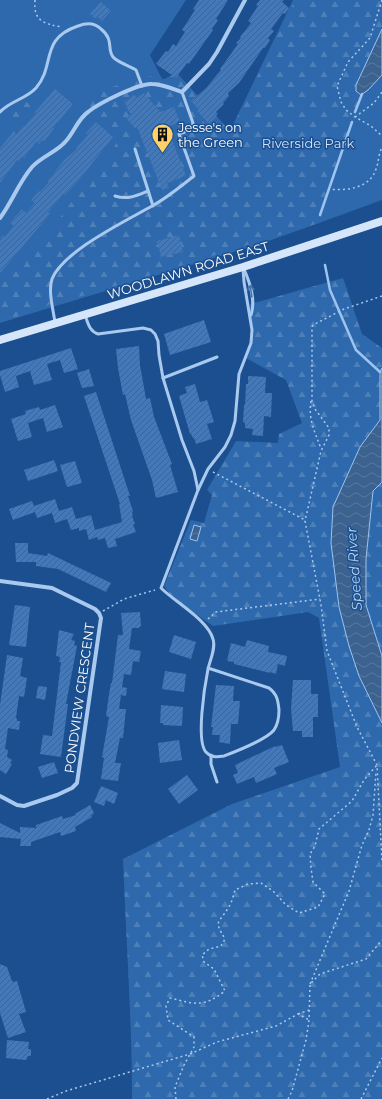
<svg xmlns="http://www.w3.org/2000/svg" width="382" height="1099" viewBox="0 0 382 1099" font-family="Montserrat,sans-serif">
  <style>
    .green { fill: #2e69ad }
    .forest { fill: url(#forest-firs) }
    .water { fill: url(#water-waves); stroke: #9cc4f0 }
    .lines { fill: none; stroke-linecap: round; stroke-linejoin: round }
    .stream { stroke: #9cc4f0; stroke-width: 2.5 }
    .building { fill: url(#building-hatch) }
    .path { stroke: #a9c9ee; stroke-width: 1.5; stroke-dasharray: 2 3; stroke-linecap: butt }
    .lane { stroke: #a9c9ee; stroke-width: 3 }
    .street { stroke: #a9c9ee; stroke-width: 4 }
    .secondary { stroke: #d6e6fa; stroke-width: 8 }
    .oneway { stroke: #4674ac }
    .labels { text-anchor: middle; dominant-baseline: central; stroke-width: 3; stroke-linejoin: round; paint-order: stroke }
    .poi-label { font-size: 13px; fill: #fff; stroke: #1b4f8f; text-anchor: start }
    .park-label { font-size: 13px; fill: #cfe3fa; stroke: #1b4f8f }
    .street-label { font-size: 13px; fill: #fff; stroke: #1b4f8f }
    .water-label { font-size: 14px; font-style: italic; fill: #b5d3f5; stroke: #1b4f8f }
  </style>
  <defs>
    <pattern id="forest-firs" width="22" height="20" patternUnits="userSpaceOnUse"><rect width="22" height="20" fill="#2e69ad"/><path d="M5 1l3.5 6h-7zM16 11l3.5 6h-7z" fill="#4d80b9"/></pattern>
    <pattern id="water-waves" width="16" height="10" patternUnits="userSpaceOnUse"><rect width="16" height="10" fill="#3c6290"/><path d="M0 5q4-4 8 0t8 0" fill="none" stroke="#597aa1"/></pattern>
    <pattern id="building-hatch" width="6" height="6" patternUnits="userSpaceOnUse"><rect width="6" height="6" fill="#4478b7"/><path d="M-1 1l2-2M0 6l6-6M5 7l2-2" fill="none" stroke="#486282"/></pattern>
  </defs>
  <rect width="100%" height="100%" fill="#1b4f8f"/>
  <g class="green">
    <polygon points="0,0 186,0 150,55 247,248 0,323"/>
    <polygon points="293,0 382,0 382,200 319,223 249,248 230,131"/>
  </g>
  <g class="forest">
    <polygon points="295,0 382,0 382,29 356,91 361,95 319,223 92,293 72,299 57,299 41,310 0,321 0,282 35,252 87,181 112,152 116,143 109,125 85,101 108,88 151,76 164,79 177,73 230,131"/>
    <polygon points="23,99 33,108 12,125 7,121 13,103"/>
    <path d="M 343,278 L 362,334 L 382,348 L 382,368 L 380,372 L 380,420 L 360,447 L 333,507 L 331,543 L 339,607 L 349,646 L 359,676 L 382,723 L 382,1099 L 132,1099 C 132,1019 126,939 123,859 L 232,804 L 340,767 L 319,618 L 308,612 L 213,626 L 172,597 L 164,586 L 191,520 L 204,523 L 212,495 L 207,490 L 236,441 L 278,443 L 279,434 L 302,423 L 286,380 L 246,358 L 252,343 L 250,304 Z"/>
    <polygon points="382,482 382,656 366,605 366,559 373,491"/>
  </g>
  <g class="water">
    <polygon points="382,29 382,75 368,90 361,95 356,91 356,85"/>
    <polygon points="382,368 382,482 373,491 366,559 366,605 382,656 382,723 359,676 349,646 339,607 331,543 333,507 360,447 380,420 380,372"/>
    <polygon points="194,525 201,527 197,541 190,539"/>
  </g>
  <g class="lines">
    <g class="stream">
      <polyline points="355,112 362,94"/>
      <polyline points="320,215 352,122"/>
      <polyline points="325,265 330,290 356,350 380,372"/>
    </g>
  </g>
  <g class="building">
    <polygon points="199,0 228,0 216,19 218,20 212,29 213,30 189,64 187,63 176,78 156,64 166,51 168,52 173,44 176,46 185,32 182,30 195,10 193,9"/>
    <polygon points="260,0 284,0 282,2 289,8 285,14 283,13 271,29 274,31 268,38 270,40 265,48 263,48 239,83 228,93 229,96 223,103 224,104 216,112 218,114 214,117 215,118 209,124 197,111 199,110 191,101 206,88 221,70 220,69 238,44 236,43 241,38 240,37 251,23 248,21 258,6 256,5"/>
    <polygon points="101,2 111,11 102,21 98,17 96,19 90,14"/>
    <polygon points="55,89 73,104 53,128 54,129 44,141 42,140 39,144 36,142 24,158 22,157 18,161 17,160 0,183 0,148 14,131 16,134 24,125 25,126 36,113 35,112"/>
    <polygon points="144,93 160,112 174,107 180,122 167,127 186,176 167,183 169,188 162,190 137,127 136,129 126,118 131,114 126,107 127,106 124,102 134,95 137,98"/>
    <polygon points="96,122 113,137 79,180 65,195 63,194 48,212 50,214 0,273 0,239 3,235 5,237 14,226 10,223 22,209 26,213 35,203 31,200 39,191 40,192 49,182 48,181 64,160 77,149 76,148 88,135 86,133"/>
    <polygon points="179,235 183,252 161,257 157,241"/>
    <polygon points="204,320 211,342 170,355 164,334"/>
    <polygon points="139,346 140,365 146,399 150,398 154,417 172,464 170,465 178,492 156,498 152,480 131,420 125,394 123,395 118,368 116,349"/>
    <polygon points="71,348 78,369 64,373 60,360 47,364 52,380 34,385 30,371 16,376 19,387 5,392 0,375 0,371"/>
    <polygon points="89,369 94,386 82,388 77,373"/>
    <polygon points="248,376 266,377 265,393 272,393 271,417 264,416 263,436 252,435 253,429 245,428 245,423 243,422 244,405 245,405 246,384 248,384"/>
    <polygon points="195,384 200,402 207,400 214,422 207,424 212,439 196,444 194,438 193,438 191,434 190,434 179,396 187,393 185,387"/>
    <polygon points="96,392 130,496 128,496 133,511 132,512 133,516 132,516 135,524 133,524 136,532 115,539 117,546 108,548 105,538 98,540 97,537 89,540 86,529 79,531 79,528 71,530 67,519 55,523 52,513 37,518 35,512 13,520 9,509 32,501 34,506 55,499 59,511 72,507 76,519 91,515 95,530 122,522 119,504 120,504 84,396"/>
    <polygon points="55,405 63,427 47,432 43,418 28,423 32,437 18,441 11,419 26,414 25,411 39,407 40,410"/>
    <polygon points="54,460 58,471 28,481 24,470"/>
    <polygon points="75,461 82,483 67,487 60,465"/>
    <polygon points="15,543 28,543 28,553 47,556 48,553 111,583 106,592 58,569 36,566 36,562 16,562"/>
    <polygon points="15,605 30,607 26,647 9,645"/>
    <polygon points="140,612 141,626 139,627 139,628 132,628 129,649 141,651 139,662 133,661 131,675 124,674 122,687 127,688 126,696 121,695 119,709 126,709 123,738 120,738 115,763 121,763 118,781 101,779 104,758 102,757 109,717 106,716 109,694 111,683 112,683 118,635 123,635 121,613"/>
    <polygon points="59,630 74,634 71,640 75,641 74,645 77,646 66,704 68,704 61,757 40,754 43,735 52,736 61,662 59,662 60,657 56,656"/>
    <polygon points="174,635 196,642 191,659 169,652"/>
    <polygon points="247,640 269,646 268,652 287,656 285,666 278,664 276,674 270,672 270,673 234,664 234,662 227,661 231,643 245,647"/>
    <polygon points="7,655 23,658 20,676 27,678 24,697 19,696 16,718 17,719 17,721 20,721 19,730 8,728 5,749 8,750 7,757 12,760 10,763 12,764 6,774 0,770 0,705"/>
    <polygon points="165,671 186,674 184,692 162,689"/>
    <polygon points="293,680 311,680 311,694 318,694 318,717 313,717 313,737 302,737 302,731 293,731 291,709"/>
    <polygon points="216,685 234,686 233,701 240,701 238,724 231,724 230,744 219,742 220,735 212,735 213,727 211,727"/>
    <polygon points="38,686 47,687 45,700 36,698"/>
    <polygon points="161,705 183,707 182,726 163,725 163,723 160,723"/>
    <polygon points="179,740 182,760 160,763 158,743"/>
    <polygon points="282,745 289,762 274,768 277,774 256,783 254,777 237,784 233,775 238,773 235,765 275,746 275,747"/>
    <polygon points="54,762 58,773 42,778 38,767"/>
    <polygon points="187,775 198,790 179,804 168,789"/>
    <polygon points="101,786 118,793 114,804 106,800 104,806 94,802"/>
    <polygon points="90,805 94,813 91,816 92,817 75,827 76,831 61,836 60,832 31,842 31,846 20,846 21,839 0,837 0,823 20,833 20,827 36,828 36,825 62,816 63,819 76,815 75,814"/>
    <polygon points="0,964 7,967 12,981 14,982 17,981 26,1012 19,1014 26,1032 8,1038 0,1013"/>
    <polygon points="7,1040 29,1042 28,1049 31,1049 31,1056 28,1056 26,1060 6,1058"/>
  </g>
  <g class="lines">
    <g class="path">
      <path d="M 35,0 C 33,21 44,24 62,27"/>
      <polyline points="382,0 370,38 348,62 337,86 341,102 346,110 355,117 371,126 382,136"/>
      <polyline points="355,117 374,103 382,92"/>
      <path d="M 328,189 C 345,191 370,189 376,169 C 379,162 378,154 382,148"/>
      <polyline points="382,296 344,309 313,325 312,327 312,401 315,409 329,428 329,435 321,451 305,521 321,605 327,651 357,727 377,765 382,862"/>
      <path d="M 311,401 C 308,421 315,431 321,449"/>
      <polyline points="213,472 305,520"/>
      <polyline points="103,611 124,599 155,590"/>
      <polyline points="208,619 216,612 320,599"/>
      <polyline points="310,984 349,891 362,845 369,830 373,815 376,772"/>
      <polyline points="298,1014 309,1010"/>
      <polyline points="47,1099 66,1091 190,1054 217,1042 276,1026 298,1014 309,1020"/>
      <path d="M 176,1099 L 175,1087 L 184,1065 L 194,1047 L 194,1037 L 168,1020 L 166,1006 L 170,998 C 195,1004 203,1008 225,991 L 214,969 L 204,962 L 202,955 L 209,949 L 221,946 L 225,939 C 213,919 219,924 228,908 C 232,903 233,896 235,890 L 248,884 L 261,883 L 273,891 L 286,905 L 299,913 L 318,907 L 325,894 L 313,882 L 311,868 L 310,854 L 315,846 L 319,829 L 352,801 L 364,780 L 377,765"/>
      <polyline points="288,1099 292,1091 306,1040 309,1020 310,984 320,974 366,959 382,940"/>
      <polyline points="361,1099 382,1058"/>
    </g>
    <g class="lane">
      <path d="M 0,112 C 10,101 26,99 36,88 C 56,65 39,39 78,26 C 86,23 95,23 101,29 C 115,40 106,51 114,58 C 120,63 129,66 136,70 L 142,86"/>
      <polyline points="135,149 153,206"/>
      <path d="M 115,196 C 128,200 136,196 148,191"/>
      <path d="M 244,269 C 250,283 256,300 251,315"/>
      <path d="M 85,315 C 88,323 89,331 98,334 L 143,328 L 151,330 L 155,334 L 158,341 L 159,355 L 163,378 L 182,440 L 194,471 L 198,490"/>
      <path d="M 55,322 C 53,309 48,291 52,279 C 63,251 126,221 152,206 C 167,198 181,186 194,176 L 179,134 L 190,130 L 193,123 L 182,92"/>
      <polyline points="163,378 217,357"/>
      <path d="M 208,668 L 269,688 C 277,694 278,700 279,710 C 279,717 278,724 274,730 C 266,740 237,751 224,756 C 218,757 212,758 207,753 C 195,744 205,684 208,669 C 210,660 216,648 213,639 C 208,620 175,602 161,588 L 198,490 L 208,469 L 225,447 L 231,435 L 235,421 L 239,374 L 251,343 L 252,330 L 244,282 L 243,269"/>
      <polyline points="211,755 211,764 217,782"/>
    </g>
    <g class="street">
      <path d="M 0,218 C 12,202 19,182 32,167 C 42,156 57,152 66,141 C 74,132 78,119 88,112 C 99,103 139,83 152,84 C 162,84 173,89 182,92 L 209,64 L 217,52 L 245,0"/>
      <polyline points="0,581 52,588 95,609 99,613 101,618 77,783 72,788 57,795 24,806 17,805 0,796"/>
    </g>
    <polyline class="secondary" points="0,340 243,267 382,221"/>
  </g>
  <defs><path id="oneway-shaft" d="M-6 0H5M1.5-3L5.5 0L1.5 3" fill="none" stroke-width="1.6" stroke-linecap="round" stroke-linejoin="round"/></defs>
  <use class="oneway" href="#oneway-shaft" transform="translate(251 291) rotate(-98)"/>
  <defs>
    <symbol id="building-pin" viewBox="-11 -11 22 30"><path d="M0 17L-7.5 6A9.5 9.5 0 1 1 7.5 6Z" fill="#ffd166" stroke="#1b4f8f"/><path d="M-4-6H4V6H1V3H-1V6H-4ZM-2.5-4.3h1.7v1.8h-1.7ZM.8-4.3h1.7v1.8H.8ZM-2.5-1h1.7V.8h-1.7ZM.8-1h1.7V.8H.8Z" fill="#111"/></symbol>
  </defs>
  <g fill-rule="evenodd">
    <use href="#building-pin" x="150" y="122" width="25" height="34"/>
  </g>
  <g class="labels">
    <g class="poi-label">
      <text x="178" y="127">Jesse's on<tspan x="178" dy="15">the Green</tspan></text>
    </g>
    <g class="park-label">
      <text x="308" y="143">Riverside Park</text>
    </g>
    <g class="street-label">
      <text transform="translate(188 270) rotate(-17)">WOODLAWN ROAD EAST</text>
      <text transform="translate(79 698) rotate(-82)">PONDVIEW CRESCENT</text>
    </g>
    <g class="water-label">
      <text transform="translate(354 569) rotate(-94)">Speed River</text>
    </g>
  </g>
</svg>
